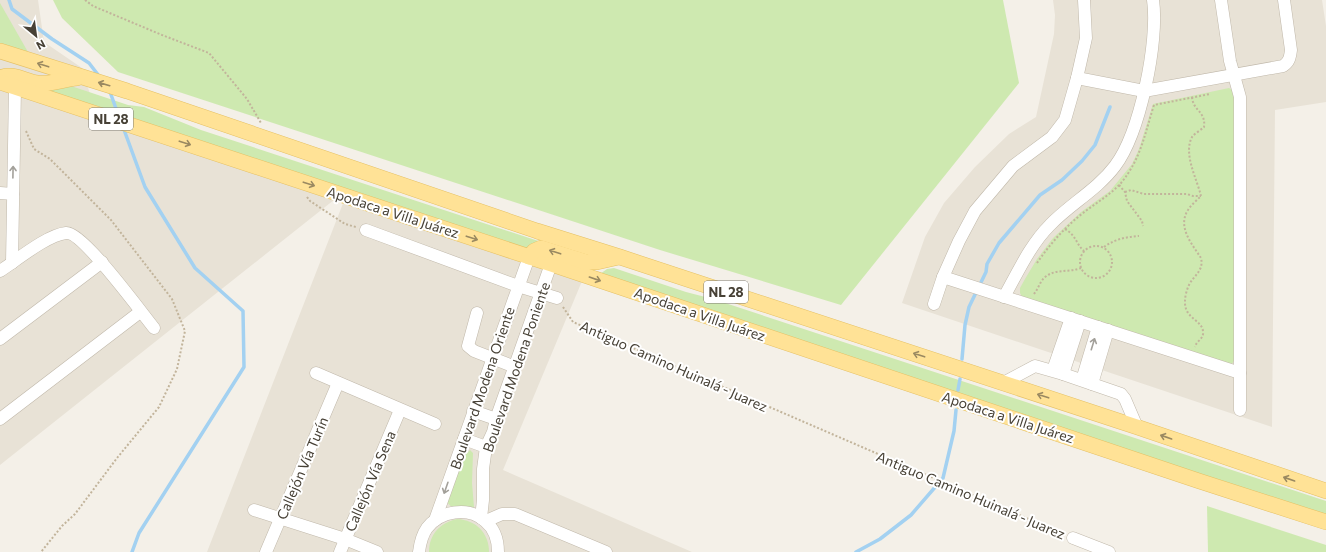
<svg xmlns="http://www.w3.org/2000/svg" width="1326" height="552" viewBox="0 0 1326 552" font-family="Commissioner,sans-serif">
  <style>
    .residential { fill: #e8e2d6 }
    .green { fill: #cee9b0 }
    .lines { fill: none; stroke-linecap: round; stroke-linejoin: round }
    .stream { stroke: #a3d1f1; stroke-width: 3.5 }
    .minor-casing { stroke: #c0b8aa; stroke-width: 13 }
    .major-casing { stroke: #e5c064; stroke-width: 16 }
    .path { stroke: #c2b49b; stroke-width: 2; stroke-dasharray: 2 2; stroke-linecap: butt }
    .minor { stroke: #fff; stroke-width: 12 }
    .major { stroke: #ffe296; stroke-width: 15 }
    .oneway { stroke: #9a8961 }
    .oneway2 { stroke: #a3a09a }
    .labels { text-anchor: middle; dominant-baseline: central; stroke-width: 4; stroke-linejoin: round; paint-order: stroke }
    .shield { fill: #fff; stroke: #7e7a72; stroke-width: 1 }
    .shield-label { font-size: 13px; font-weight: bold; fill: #474136 }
    .street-label { font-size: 14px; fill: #474136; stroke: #fff }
  </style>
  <rect width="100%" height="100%" fill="#f4f0e8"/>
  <g class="residential">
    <polygon points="0,0 38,0 44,42 82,68 93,104 590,262 503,470 692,552 207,552 349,188 0,465"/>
    <polygon points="1053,0 1322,0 1326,26 1326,102 1275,110 1272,427 902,303 925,237 944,203 975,167 1009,134 1036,117 1054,34 1055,15"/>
  </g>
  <g class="green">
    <polygon points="53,0 1003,0 1019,83 841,305 660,250 118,72 62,18"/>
    <polygon points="0,3 32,59 0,47"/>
    <polygon points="17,82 71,86 128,105 144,107 201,130 578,254 525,251"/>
    <polygon points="1229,88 1235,92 1234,361 1231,365 1022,297 1020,293 1020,288 1025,279 1037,259 1053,238 1081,212 1110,191 1132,164 1139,149 1153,104"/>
    <polygon points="614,268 686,292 713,299 1326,501 1326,517 600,274 607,269"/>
    <path d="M 470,450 L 473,453 L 472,483 L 474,507 C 464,511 451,511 446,500 L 465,455 Z"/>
    <polygon points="1207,506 1326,545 1326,552 1208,552"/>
    <path d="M 457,519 C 476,520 489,533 489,552 L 429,552 C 429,534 440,523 457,519 Z"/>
  </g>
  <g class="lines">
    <g class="stream">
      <polyline points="9,0 12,9 52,39 89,63 99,76"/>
      <polyline points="109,89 119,117"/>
      <polyline points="123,127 145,187 195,268 243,311 244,367 139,533 132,552"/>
      <polyline points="962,359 965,325 969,307 986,272 987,264 999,243 1040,195 1062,180 1082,161 1095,145 1110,107"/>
      <polyline points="958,390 960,379"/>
      <polyline points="856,552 880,539 911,515 943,478 954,431 956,410"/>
    </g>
    <defs>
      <g id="minor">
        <polyline points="1221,0 1230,61 1240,97 1240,410"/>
        <path d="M 1077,78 L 1144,91 L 1283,66 C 1289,62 1290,58 1291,50 L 1284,0"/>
        <polyline points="0,193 13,194"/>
        <polyline points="366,230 518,286 557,298"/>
        <polyline points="12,263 15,88"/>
        <path d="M 0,271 C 17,260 47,235 66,233 C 82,231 141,312 154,328"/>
        <polyline points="943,277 1240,373"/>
        <path d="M 1004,297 C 1018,272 1030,245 1050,225 C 1070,204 1097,190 1115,166 C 1140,133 1159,41 1153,0"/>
        <polyline points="934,304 943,277 959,241 975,211 1013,166 1052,137 1065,120 1077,78 1086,38 1084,0"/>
        <polyline points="477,313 468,346 474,351 515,367"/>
        <polyline points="0,339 102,262"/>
        <polyline points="1053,370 1071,318"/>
        <polyline points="316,373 435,424"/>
        <polyline points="1063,374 1080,321"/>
        <polyline points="1082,380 1098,327"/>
        <polyline points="1003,383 1035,366 1063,374 1121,394 1125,399 1137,427"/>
        <polyline points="1092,384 1108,330"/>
        <polyline points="473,411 496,419"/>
        <polyline points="0,419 140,312"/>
        <polyline points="464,439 486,447"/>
        <polyline points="254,510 345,539 377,552"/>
        <polyline points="481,518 483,500 483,469 486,447 493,432 496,419 551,264"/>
        <polyline points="435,520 529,257"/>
        <polyline points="486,521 502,514 515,514 606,552"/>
        <polyline points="1073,538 1109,552"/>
        <polyline points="266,552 338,383"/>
        <polyline points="340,552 400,410"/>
        <path d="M 419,552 C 420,544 422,535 427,528 C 440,511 468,506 485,521 C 495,529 498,540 498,552"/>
      </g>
      <g id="major">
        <polyline points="0,51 127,91 537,231 620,257 1137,427 1326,491"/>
        <path d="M 0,78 C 12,72 25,81 37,83 C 50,85 64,79 77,78"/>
        <polyline points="0,82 551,264 1199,481 1326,522"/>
        <polyline points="529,257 534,251 541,248 586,262 597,262 619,257"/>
      </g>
    </defs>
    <use href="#minor" class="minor-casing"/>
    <use href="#major" class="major-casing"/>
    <g class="path">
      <polyline points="85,0 93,6 162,35 209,53 247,99 261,123"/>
      <path d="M 1192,97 C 1193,111 1206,111 1204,127 C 1201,130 1195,133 1192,137 C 1183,154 1197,179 1201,196 C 1197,200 1191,205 1188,210 C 1177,227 1192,244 1201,258 C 1204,271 1194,275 1189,285 C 1187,289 1185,296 1185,301 C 1184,319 1203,320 1203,332 C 1204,339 1196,341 1195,347"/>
      <polyline points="26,131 34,149 50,159 111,220 172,299 185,331 177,369 159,407 117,458 75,514 62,526 41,552"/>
      <polyline points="1119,185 1125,192 1127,201 1142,221 1143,226"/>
      <polyline points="1125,192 1131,190 1144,194 1187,194 1193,196 1201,196"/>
      <polyline points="307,197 310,201 345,224 356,227"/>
      <path d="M 1065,229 C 1076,235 1076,244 1084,251"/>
      <circle cx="1096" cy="262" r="16"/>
      <path d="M 1104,247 C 1115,239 1126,237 1139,236"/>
      <path d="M 1037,263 C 1050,244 1065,227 1083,213 C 1096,203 1110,195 1121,183 C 1141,159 1145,133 1154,105 L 1210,94"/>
      <path d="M 1034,294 C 1038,289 1040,282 1044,278 C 1055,268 1068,273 1081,268"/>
      <polyline points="563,307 573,322 1063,534"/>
    </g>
    <use href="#minor" class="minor"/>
    <use href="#major" class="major"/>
  </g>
  <defs><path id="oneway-shaft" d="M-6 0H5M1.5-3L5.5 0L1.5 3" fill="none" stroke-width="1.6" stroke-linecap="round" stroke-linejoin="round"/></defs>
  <g class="oneway">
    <use href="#oneway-shaft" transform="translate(43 65) rotate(-162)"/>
    <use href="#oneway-shaft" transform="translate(104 84) rotate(-164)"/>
    <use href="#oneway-shaft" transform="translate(185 143) rotate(18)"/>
    <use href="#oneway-shaft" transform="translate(309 184) rotate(18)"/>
    <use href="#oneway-shaft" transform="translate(472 238) rotate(18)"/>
    <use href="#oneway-shaft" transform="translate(555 252) rotate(-162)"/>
    <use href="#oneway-shaft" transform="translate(595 279) rotate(19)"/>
    <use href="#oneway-shaft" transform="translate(919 355) rotate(-162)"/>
    <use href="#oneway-shaft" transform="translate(1043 396) rotate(-162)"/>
    <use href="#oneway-shaft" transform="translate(1166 437) rotate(-161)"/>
    <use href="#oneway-shaft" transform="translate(1289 479) rotate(-161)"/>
  </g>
  <g class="oneway2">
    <use href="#oneway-shaft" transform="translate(13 172) rotate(-89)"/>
    <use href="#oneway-shaft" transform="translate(1093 344) rotate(-73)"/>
    <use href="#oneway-shaft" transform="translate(446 488) rotate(109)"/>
  </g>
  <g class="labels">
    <g class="shield">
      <rect x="89" y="108" width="44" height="22" rx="3"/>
      <rect x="704" y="281" width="44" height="22" rx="3"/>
    </g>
    <g class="shield-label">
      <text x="111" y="119">NL 28</text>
      <text x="726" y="292">NL 28</text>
    </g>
    <g class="street-label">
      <text transform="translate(393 212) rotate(18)">Apodaca a Villa Juárez</text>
      <text transform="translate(700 314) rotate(19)">Apodaca a Villa Juárez</text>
      <text transform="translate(674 366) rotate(24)">Antiguo Camino Huinalá - Juarez</text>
      <text transform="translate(516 367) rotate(-71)">Boulevard Modena Poniente</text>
      <text transform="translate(482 388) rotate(-71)">Boulevard Modena Oriente</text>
      <text transform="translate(1008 417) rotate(18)">Apodaca a Villa Juárez</text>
      <text transform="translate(302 468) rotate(-67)">Callejón Vía Turín</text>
      <text transform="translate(370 481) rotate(-67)">Callejón Vía Sena</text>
      <text transform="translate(971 495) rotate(23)">Antiguo Camino Huinalá - Juarez</text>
    </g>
  </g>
  <g transform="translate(36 36) rotate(151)" stroke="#ffffff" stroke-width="3" paint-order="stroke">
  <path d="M0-3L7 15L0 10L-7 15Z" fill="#474136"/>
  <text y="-6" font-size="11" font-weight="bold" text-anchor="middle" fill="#474136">N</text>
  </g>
</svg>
